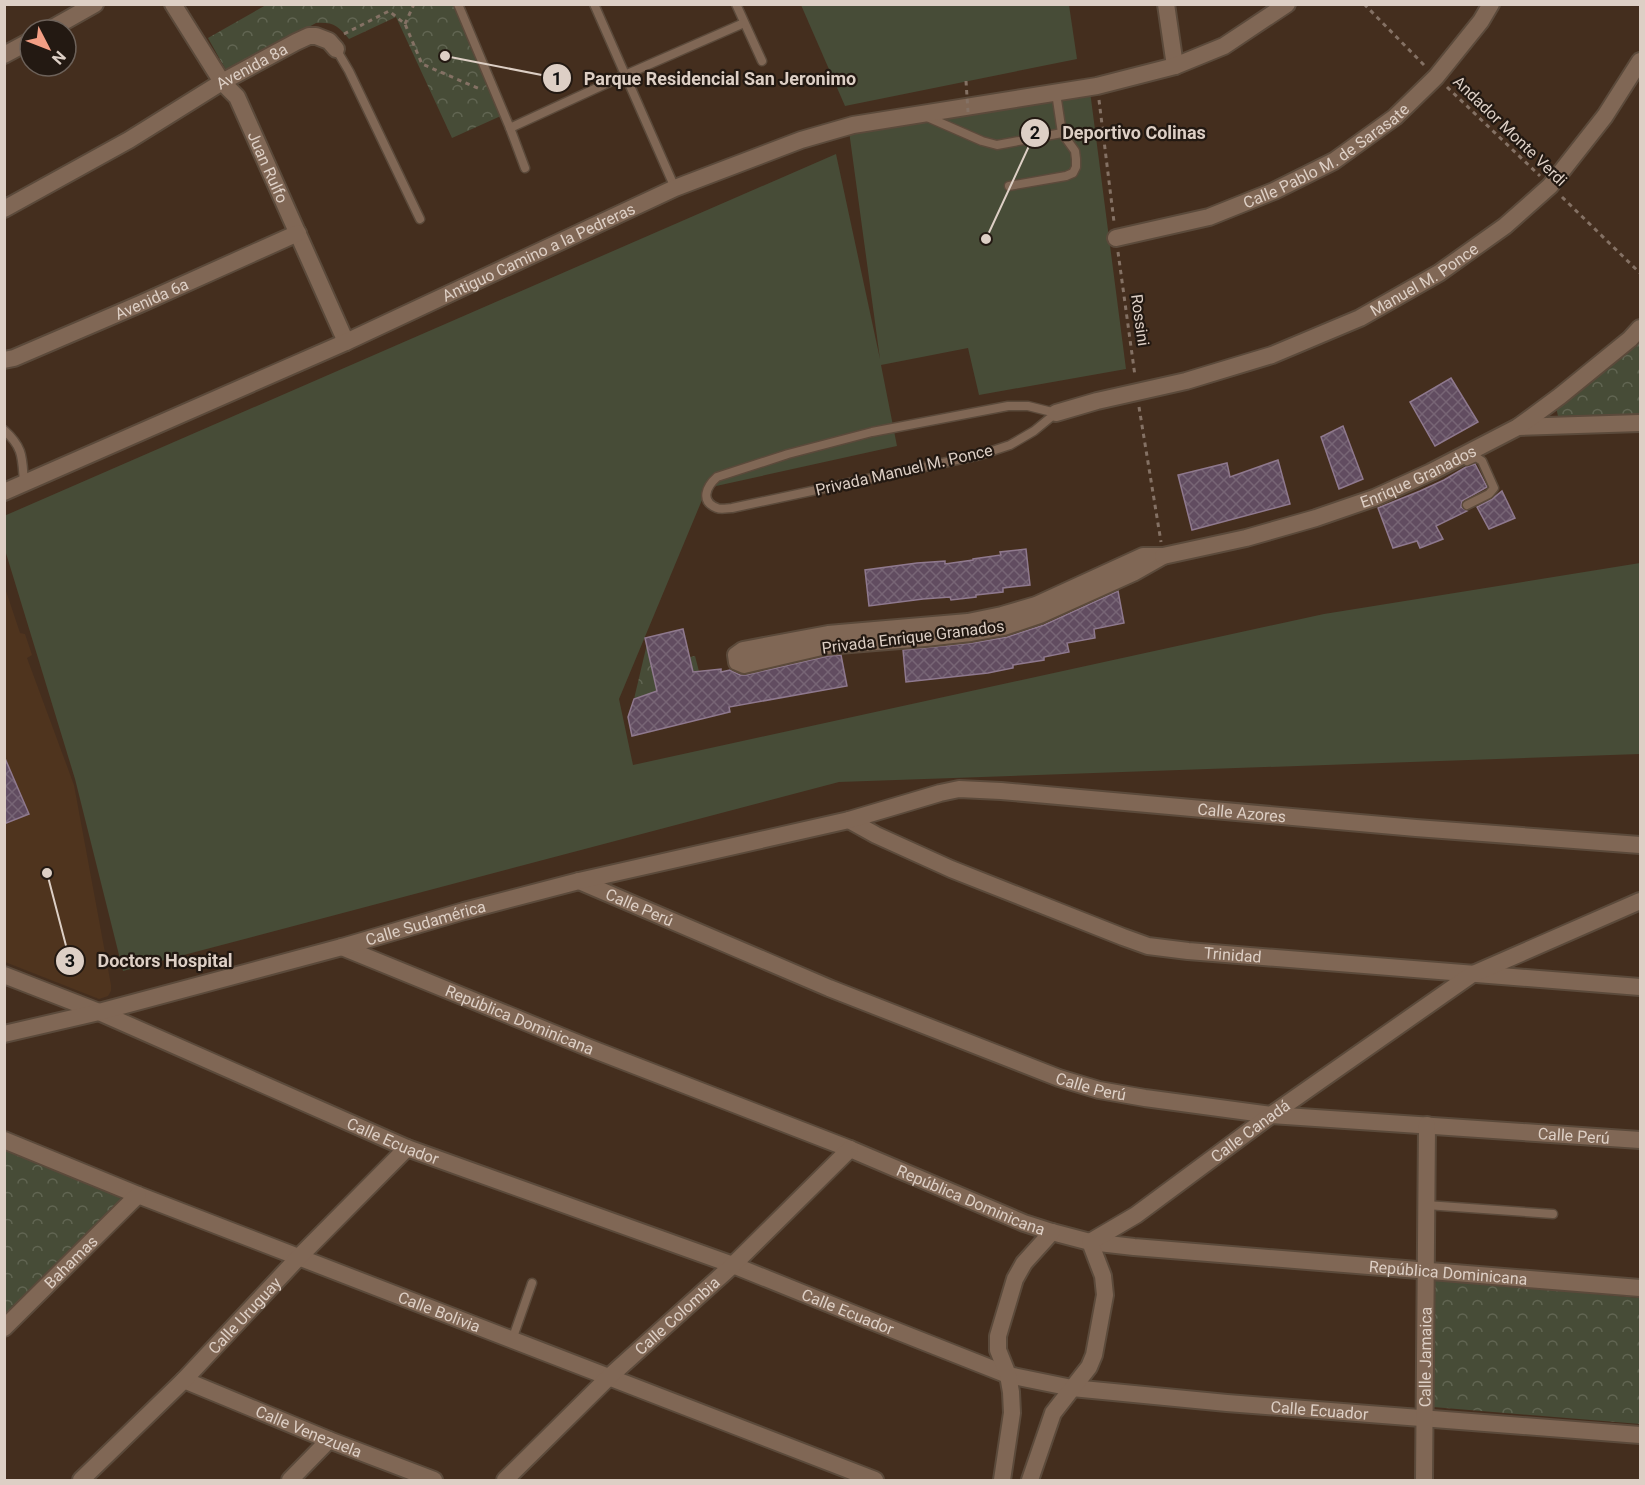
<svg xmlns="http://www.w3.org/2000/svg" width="1645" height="1485" viewBox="0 0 1645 1485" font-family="Roboto,sans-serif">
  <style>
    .built { fill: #4f341e }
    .grass { fill: #474c37 }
    .forest { fill: url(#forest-crowns) }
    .building { fill: url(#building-cross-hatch); stroke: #8f798e; stroke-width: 1.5 }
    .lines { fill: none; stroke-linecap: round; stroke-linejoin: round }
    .service-casing { stroke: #5b4a3b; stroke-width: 11 }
    .minor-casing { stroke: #5b4a3b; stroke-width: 20 }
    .path { stroke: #847164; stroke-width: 3; stroke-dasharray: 4.5 4.5; stroke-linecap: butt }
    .service { stroke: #806755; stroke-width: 8 }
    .minor { stroke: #806755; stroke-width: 16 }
    .path-bridge { stroke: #847164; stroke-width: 3; stroke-dasharray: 4.5 4.5; stroke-linecap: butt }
    .labels { text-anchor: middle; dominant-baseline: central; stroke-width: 4.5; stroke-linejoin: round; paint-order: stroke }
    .street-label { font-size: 16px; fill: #ddcfc5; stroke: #231912 }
    .leader { fill: none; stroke: #ddcfc5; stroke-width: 2 }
    .callout-dot { fill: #ddcfc5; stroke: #231912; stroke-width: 2 }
    .mark-label { font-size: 18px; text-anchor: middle; font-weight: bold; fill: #111 }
    .callout-label { font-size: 18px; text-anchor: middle; font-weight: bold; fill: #ddcfc5; stroke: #231912; stroke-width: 4.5; stroke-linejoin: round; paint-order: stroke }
  </style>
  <defs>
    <pattern id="forest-crowns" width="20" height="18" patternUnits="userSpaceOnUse" patternTransform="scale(1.5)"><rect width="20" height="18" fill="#474c37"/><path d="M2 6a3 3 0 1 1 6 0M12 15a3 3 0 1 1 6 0" fill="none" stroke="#616552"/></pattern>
    <pattern id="building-cross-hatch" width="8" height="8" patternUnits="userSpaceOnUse" patternTransform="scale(1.5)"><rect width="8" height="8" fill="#614c60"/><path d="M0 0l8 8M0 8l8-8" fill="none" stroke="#776575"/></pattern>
  </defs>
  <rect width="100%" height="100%" fill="#442e1e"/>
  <polygon class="built" points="4,585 20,633 25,634 32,655 27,658 74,785 111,985 111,991 108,996 99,999 5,962"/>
  <g class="grass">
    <polygon points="801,5 1069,5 1077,59 845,106"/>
    <polygon points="1090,91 1126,369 979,395 968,348 881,365 897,446 707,488 619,699 633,765 1324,614 1640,563 1640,754 839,782 123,971 75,779 5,550 4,516 836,154 880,359 849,131"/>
  </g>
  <g class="forest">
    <path d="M 266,5 L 455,5 L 503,115 L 452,138 L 396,17 L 349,39 C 338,26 334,22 316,23 L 227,72 L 208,38 Z"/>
    <polygon points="1640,338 1640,415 1558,416 1556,407"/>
    <polygon points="647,644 691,663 690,657 695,656 702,683 634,699"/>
    <polygon points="5,1147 123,1198 119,1206 5,1321"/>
    <polygon points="1430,1279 1640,1298 1640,1424 1433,1407"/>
  </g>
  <g class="building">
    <polygon points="1451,378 1478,422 1435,446 1410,402"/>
    <polygon points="1343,426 1363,479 1339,489 1321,437"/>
    <polygon points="1278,460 1290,504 1192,530 1178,475 1227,463 1230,477"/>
    <polygon points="1475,464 1487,487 1462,501 1461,507 1467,511 1436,526 1443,539 1420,548 1417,541 1393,548 1378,508 1420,491 1444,480 1466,467"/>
    <polygon points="1502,491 1515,518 1489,529 1477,507 1492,499"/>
    <polygon points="1026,549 1030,585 1003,588 1003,592 976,595 976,597 951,600 950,597 923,599 869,606 865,570 917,563 945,561 945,564 973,560 973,559 1001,555 1000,552"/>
    <polygon points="1118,591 1124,623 1094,629 1095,638 1067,643 1069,652 1044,657 1044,660 1013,665 1013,668 988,673 906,682 903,650 972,643 1007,637 1044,625"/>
    <polygon points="683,629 693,672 721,669 721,672 730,670 740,675 746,675 828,656 841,655 847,686 729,707 730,712 632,736 628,717 634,699 657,691 645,638"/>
    <polygon points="4,756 29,814 4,824"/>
  </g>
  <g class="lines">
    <defs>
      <g id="service">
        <polyline points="458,4 510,128 525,168"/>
        <polyline points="594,4 675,188"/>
        <polyline points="736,4 762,61"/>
        <polyline points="336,49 349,71 420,219"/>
        <polyline points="925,116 982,141 997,145 1062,133"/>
        <polyline points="510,128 625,75 744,23"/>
        <polyline points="1009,186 1066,176 1073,173 1076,167 1076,159 1075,151 1062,133 1056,93"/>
        <path d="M 1008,406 L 1028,406 L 1056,413 L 1034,431 L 1010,445 L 980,455 L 732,508 C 728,508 721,510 717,508 C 699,501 707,486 717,477 L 788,454 L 872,432 Z"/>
        <path d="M 4,430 C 24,448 22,458 24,483"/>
        <polyline points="1467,461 1476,457 1482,461 1494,488 1489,494 1467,505"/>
        <polyline points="1426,1205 1553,1214"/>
        <polyline points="512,1340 532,1283"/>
      </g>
      <g id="minor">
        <path id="s1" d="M 173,4 L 222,82 L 237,97 L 346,342"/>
        <polyline points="1166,4 1175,66"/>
        <polyline points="49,30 95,4"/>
        <polyline points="4,55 30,41"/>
        <path id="s2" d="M 4,209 L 129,140 L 222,82 L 296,42 L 309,36 L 316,36 L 329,41 L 336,49"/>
        <path id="s3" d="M 1116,238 L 1209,217 L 1274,191 L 1334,161 L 1395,117 L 1436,77 L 1481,21 L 1491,4"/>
        <path id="s4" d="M 4,360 L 14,358 L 140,304 L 298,233"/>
        <path id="s5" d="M 1056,413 L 1097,401 L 1186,381 L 1272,355 L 1360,318 L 1439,273 L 1505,226 L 1550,186 L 1605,116 L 1640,61"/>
        <polyline points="1518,427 1640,423"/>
        <path id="s6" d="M 4,492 L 346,342 L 675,188 L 801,140 L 853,125 L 1097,86 L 1175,66 L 1224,46 L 1287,4"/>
        <polygon points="1143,556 1163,556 1133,573 1040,615 1004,627 971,633 925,638 826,646 744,665 737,662 736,655 743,650 828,634 968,622 1002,615 1036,605"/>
        <path id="s7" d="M 1163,556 L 1246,538 L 1316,518 L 1374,498 L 1431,472 L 1518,427 L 1560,396 L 1630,339 L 1640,328"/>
        <path id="s8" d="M 849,820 L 876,835 L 951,869 L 1123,937 L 1148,946 L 1188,951 L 1640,987"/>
        <path id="s9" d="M 579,881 L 829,988 L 1059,1078 L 1099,1090 L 1145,1098 L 1271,1115 L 1640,1140"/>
        <path id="s10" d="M 342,947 L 587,1047 L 850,1149 L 1024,1223 L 1052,1232 L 1090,1242 L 1134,1247 L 1640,1288"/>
        <path id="s11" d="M 4,975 L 99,1012 L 407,1148 L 733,1265 L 869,1320 L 1008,1375 L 1072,1388 L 1227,1403 L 1640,1435"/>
        <path id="s12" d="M 4,1034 L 99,1012 L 342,947 L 464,911 L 579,881 L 849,820 L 940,793 L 959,789 L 1001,791 L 1416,828 L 1640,845"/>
        <path id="s13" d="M 4,1140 L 138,1195 L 875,1480"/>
        <path id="s14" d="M 4,1328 L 138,1195"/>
        <path id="s15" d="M 184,1380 L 329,1440 L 434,1480"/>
        <path id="s16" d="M 81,1480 L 184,1380 L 298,1258 L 407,1148"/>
        <polyline points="290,1480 329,1440"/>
        <path id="s17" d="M 505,1480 L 609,1377 L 733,1265 L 850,1149"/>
        <polyline points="1002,1480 1012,1413 1011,1392 1008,1375 998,1350 998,1336 1015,1279 1024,1263 1052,1232"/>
        <path id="s18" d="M 1030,1480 L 1053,1413 L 1089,1367 L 1094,1355 L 1105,1295 L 1103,1276 L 1090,1242 L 1136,1215 L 1271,1115 L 1471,975 L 1640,901"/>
        <path id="s19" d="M 1424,1480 L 1427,1125"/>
      </g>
    </defs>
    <use href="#service" class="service-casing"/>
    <use href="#minor" class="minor-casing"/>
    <g class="path">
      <polyline points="1364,4 1425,66"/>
      <polyline points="405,24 414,4"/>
      <polyline points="344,34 389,11 405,24 422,64 482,90"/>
      <polyline points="1447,87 1540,176"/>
      <polyline points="1099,100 1114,222"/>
      <polyline points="1562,197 1640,273"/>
      <polyline points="1118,252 1135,376"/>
      <polyline points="1139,407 1161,542"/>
    </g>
    <use href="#service" class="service"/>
    <use href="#minor" class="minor"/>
    <polyline class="path-bridge" points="966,81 968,112"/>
  </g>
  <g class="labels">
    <g class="street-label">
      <text stroke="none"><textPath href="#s2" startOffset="286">Avenida 8a</textPath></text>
      <text transform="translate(1510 131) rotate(44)">Andador Monte Verdi</text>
      <text stroke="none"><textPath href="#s3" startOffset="228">Calle Pablo M. de Sarasate</textPath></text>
      <text stroke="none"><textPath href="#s1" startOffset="190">Juan Rulfo</textPath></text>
      <text stroke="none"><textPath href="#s6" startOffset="586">Antiguo Camino a la Pedreras</textPath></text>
      <text stroke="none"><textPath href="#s5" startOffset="394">Manuel M. Ponce</textPath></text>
      <text stroke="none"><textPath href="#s4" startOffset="160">Avenida 6a</textPath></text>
      <text transform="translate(1140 320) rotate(82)">Rossini</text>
      <text transform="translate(904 470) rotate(-13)">Privada Manuel M. Ponce</text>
      <text stroke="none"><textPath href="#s7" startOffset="268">Enrique Granados</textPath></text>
      <text transform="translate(913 637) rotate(-7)">Privada Enrique Granados</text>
      <text stroke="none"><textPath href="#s12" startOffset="1270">Calle Azores</textPath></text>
      <text stroke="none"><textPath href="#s9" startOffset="66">Calle Perú</textPath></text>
      <text stroke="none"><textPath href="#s12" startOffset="436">Calle Sudamérica</textPath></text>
      <text stroke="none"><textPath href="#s8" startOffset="410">Trinidad</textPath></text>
      <text stroke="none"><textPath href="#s10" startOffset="192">República Dominicana</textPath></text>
      <text stroke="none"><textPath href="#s9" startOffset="552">Calle Perú</textPath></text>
      <text stroke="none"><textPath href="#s18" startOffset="454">Calle Canadá</textPath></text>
      <text stroke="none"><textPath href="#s9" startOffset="1038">Calle Perú</textPath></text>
      <text stroke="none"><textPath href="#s11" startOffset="423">Calle Ecuador</textPath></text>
      <text stroke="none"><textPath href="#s10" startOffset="678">República Dominicana</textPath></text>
      <text stroke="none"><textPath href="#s14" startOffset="94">Bahamas</textPath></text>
      <text stroke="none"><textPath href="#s10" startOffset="1164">República Dominicana</textPath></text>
      <text stroke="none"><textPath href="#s13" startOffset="468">Calle Bolivia</textPath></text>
      <text stroke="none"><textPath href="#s11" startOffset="909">Calle Ecuador</textPath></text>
      <text stroke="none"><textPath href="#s16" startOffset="232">Calle Uruguay</textPath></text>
      <text stroke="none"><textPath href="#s17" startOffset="238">Calle Colombia</textPath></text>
      <text stroke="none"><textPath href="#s19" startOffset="123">Calle Jamaica</textPath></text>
      <text stroke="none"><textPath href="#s11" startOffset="1395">Calle Ecuador</textPath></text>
      <text stroke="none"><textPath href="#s15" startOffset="135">Calle Venezuela</textPath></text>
    </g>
  </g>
  <path class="leader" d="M445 56L557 78M986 239L1035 133M47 873L70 961"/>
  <g class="callout-dot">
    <circle cx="445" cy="56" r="6"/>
    <circle cx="986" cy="239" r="6"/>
    <circle cx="47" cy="873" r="6"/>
    <circle cx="557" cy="78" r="15"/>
    <circle cx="1035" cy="133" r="15"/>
    <circle cx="70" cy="961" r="15"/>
  </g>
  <g class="mark-label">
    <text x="557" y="85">1</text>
    <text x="1035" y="139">2</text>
    <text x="70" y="967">3</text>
  </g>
  <g class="callout-label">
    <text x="720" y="85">Parque Residencial San Jeronimo</text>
    <text x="1134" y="139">Deportivo Colinas</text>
    <text x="165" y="967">Doctors Hospital</text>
  </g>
  <rect width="1645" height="1485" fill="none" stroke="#ddcfc5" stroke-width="12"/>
  <g transform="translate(48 48) rotate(132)"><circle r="28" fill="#231912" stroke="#6d625a" stroke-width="1.5"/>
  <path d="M0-4.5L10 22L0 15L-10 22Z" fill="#f39f85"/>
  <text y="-9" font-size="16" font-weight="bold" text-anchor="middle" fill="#ddcfc5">N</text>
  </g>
</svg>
